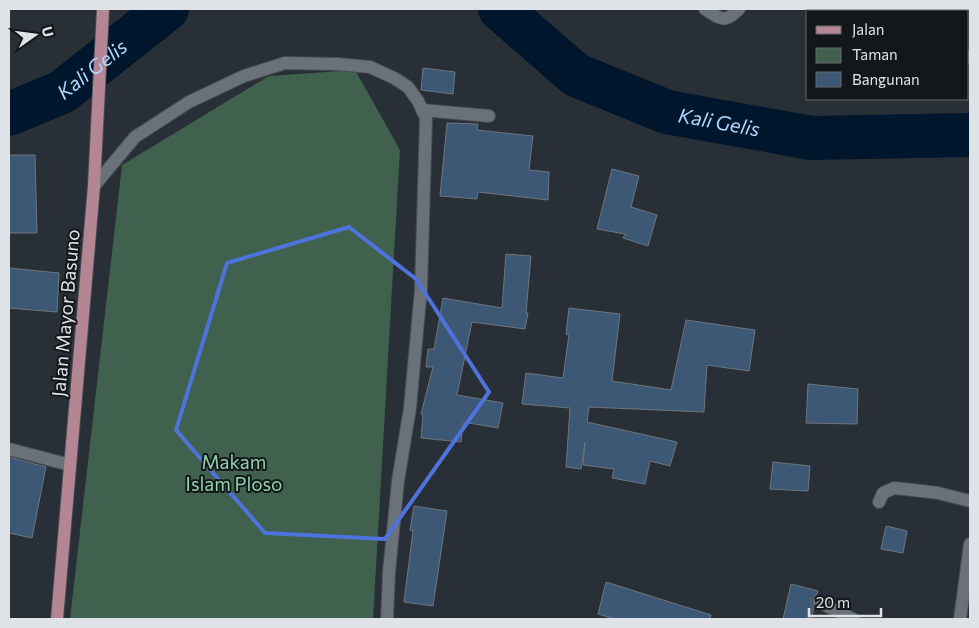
<svg xmlns="http://www.w3.org/2000/svg" width="979" height="628" viewBox="0 0 979 628" font-family="Commissioner,sans-serif">
  <style>
    .green { fill: #3f614e }
    .lines { fill: none; stroke-linecap: round; stroke-linejoin: round }
    .river { stroke: #00162d; stroke-width: 44 }
    .building { fill: #3d5874; stroke: #6e757e }
    .minor-casing { stroke: #474c53; stroke-width: 14 }
    .major-casing { stroke: #474c53; stroke-width: 14 }
    .minor { stroke: #697179; stroke-width: 12 }
    .major { stroke: #b48593; stroke-width: 12 }
    .marked { fill: none; stroke: #4e73dc; stroke-width: 4; stroke-linejoin: round }
    .labels { text-anchor: middle; dominant-baseline: central; stroke-width: 4; stroke-linejoin: round; paint-order: stroke }
    .street-label { font-size: 19px; fill: #dfe3e8; stroke: #14171a }
    .park-label { font-size: 19px; fill: #8fd3ad; stroke: #14171a }
    .water-label { font-size: 20px; font-style: italic; fill: #afd7fe; stroke: #14171a }
  </style>
  <rect width="100%" height="100%" fill="#292f36"/>
  <polygon class="green" points="355,70 400,150 373,619 70,619 122,165 269,76"/>
  <g class="lines">
    <g class="river">
      <path id="s1" d="M 500,9 L 576,75 L 667,112 L 811,138 L 970,135"/>
      <path id="s2" d="M 9,114 L 62,92 L 167,9"/>
    </g>
  </g>
  <g class="building">
    <polygon points="423,68 455,72 453,94 421,90"/>
    <polygon points="447,123 478,124 477,130 533,136 529,170 549,172 548,200 478,192 477,199 440,196"/>
    <polygon points="9,155 35,155 37,233 9,233"/>
    <polygon points="612,169 639,176 631,207 657,215 648,246 623,238 625,234 597,229"/>
    <polygon points="506,254 531,256 526,313 528,313 525,329 472,322 457,395 503,403 498,428 463,422 461,442 421,438 423,415 421,414 433,367 426,367 428,349 434,349 443,298 502,308"/>
    <polygon points="9,268 59,273 57,312 9,308"/>
    <polygon points="569,308 620,314 612,381 671,390 686,320 755,330 749,371 707,365 704,412 589,407 587,422 677,442 670,466 650,461 645,484 612,478 614,469 583,465 585,442 581,469 566,467 570,408 522,404 526,373 563,378 569,335 566,334"/>
    <polygon points="808,384 858,389 857,424 806,423"/>
    <polygon points="9,457 46,467 32,538 9,533"/>
    <polygon points="773,462 810,466 808,491 770,489"/>
    <polygon points="414,506 447,511 433,606 404,602 413,531 410,530"/>
    <polygon points="886,526 907,531 903,553 881,549"/>
    <polygon points="606,582 711,615 710,619 615,619 598,614"/>
    <polygon points="791,584 818,591 817,594 812,599 811,603 814,608 811,619 783,619"/>
  </g>
  <g class="lines">
    <defs>
      <g id="minor">
        <path d="M 705,9 C 720,19 725,24 739,9"/>
        <polyline points="876,9 881,11"/>
        <polyline points="968,56 970,57"/>
        <polyline points="422,110 489,116"/>
        <polyline points="94,186 135,137 189,102 244,76 285,63 337,64 370,67 394,78 408,87 418,101 426,118 421,289 410,408 398,481 389,572 387,619"/>
        <polyline points="9,449 70,465"/>
        <polyline points="879,502 883,493 894,488 913,490 938,493 970,501"/>
        <polyline points="819,602 853,619"/>
        <polyline points="960,619 970,544"/>
      </g>
      <polyline id="major" points="57,619 94,186 103,9"/>
    </defs>
    <use href="#minor" class="minor-casing"/>
    <use href="#major" class="major-casing"/>
    <use href="#minor" class="minor"/>
    <use href="#major" class="major"/>
  </g>
  <path class="marked" d="M 349,227 L 416,279 L 489,392 L 385,539 L 265,533 L 176,430 L 227,263 Z"/>
  <g class="labels">
    <g class="street-label">
      <text transform="translate(65 313) rotate(-85)">Jalan Mayor Basuno</text>
    </g>
    <g class="park-label">
      <text x="234" y="461">Makam<tspan x="234" dy="22">Islam Ploso</tspan></text>
    </g>
    <g class="water-label">
      <text stroke="none"><textPath href="#s2" startOffset="95">Kali Gelis</textPath></text>
      <text stroke="none"><textPath href="#s1" startOffset="252">Kali Gelis</textPath></text>
    </g>
  </g>
  <rect width="979" height="628" fill="none" stroke="#dfe3e8" stroke-width="20"/>
  <rect x="806" y="10" width="162" height="90" fill="#14171a" stroke="#65696c"/>
  <rect x="816" y="26" width="25" height="8" fill="#b48593" stroke="#65696c"/>
  <text x="852" y="35" font-size="15" fill="#dfe3e8">Jalan</text>
  <rect x="816" y="48" width="25" height="15" fill="#3f614e" stroke="#65696c"/>
  <text x="852" y="60" font-size="15" fill="#dfe3e8">Taman</text>
  <rect x="816" y="72" width="25" height="15" fill="#3d5874" stroke="#65696c"/>
  <text x="852" y="85" font-size="15" fill="#dfe3e8">Bangunan</text>
  <g transform="translate(35 35) rotate(76)" stroke="#14171a" stroke-width="4" paint-order="stroke">
  <path d="M0-4L9 19L0 12L-9 19Z" fill="#dfe3e8"/>
  <text y="-8" font-size="14" font-weight="bold" text-anchor="middle" fill="#dfe3e8">U</text>
  </g>
  <path d="M809 608v8h72v-8" fill="none" stroke="#dfe3e8" stroke-width="2.5"/>
  <text x="816" y="608" font-size="15" fill="#dfe3e8" stroke="#14171a" stroke-width="4" paint-order="stroke">20 m</text>
</svg>
